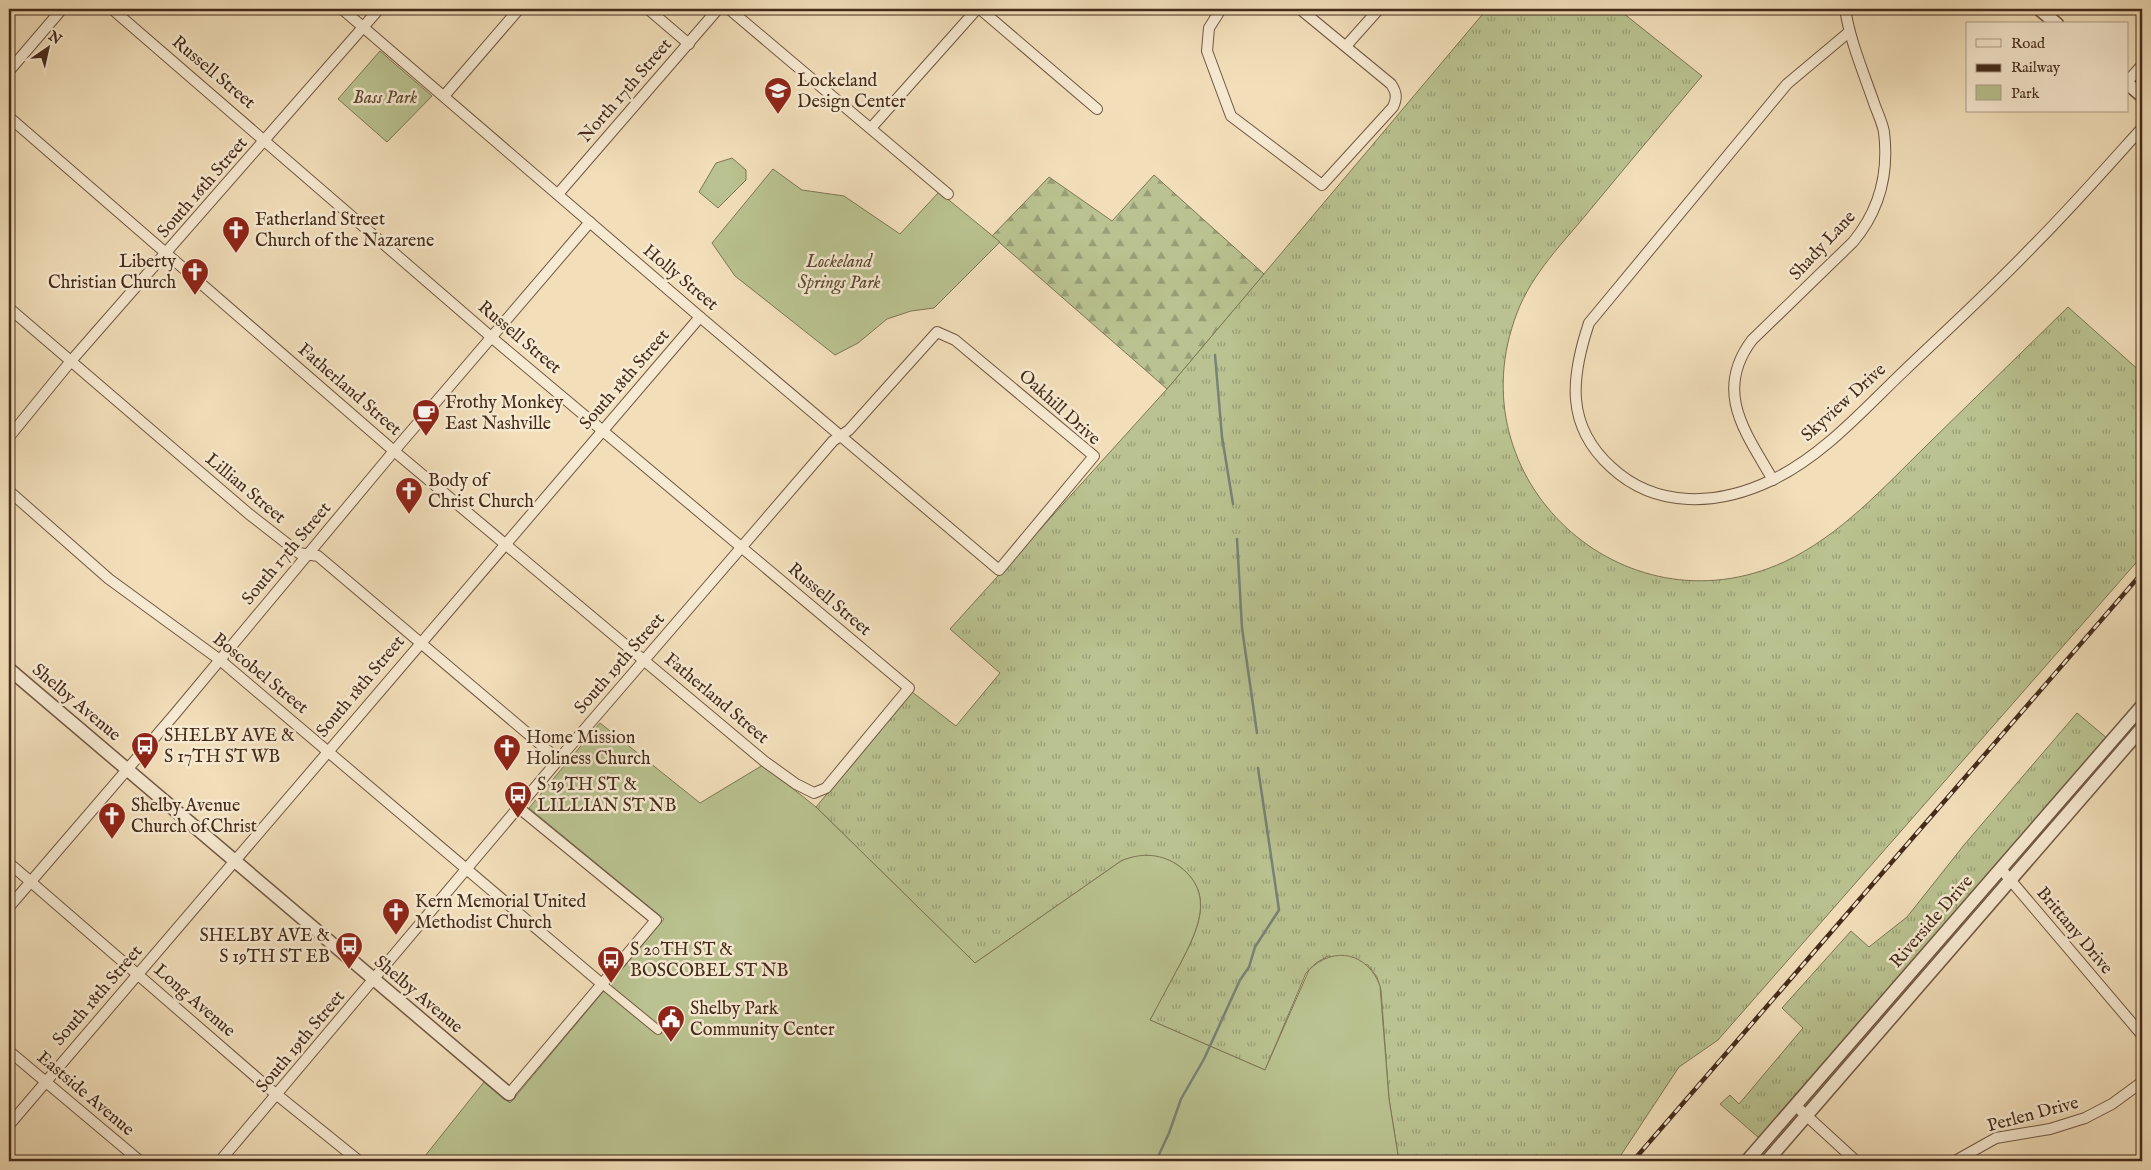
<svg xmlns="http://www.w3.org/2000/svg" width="2151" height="1170" viewBox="0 0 2151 1170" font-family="'IM FELL English',serif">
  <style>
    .grass { fill: url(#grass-tufts); stroke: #7e7655 }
    .forest { fill: url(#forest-firs); stroke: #7e7655 }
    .park { fill: #b9c290; stroke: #7e7655 }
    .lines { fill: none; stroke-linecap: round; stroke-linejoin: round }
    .stream { stroke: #798277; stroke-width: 2.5 }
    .pedestrian-casing { stroke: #705842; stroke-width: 10 }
    .minor-casing { stroke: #705842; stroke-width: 12 }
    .tertiary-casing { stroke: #705842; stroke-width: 15 }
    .pedestrian { stroke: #f7ead2; stroke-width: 8 }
    .minor { stroke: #f7ead2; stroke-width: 10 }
    .tertiary { stroke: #f7ead2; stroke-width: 12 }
    .rail-casing { stroke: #442b1a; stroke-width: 4.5 }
    .rail { stroke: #f7ead2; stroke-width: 2.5; stroke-dasharray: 8; stroke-linecap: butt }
    .labels { text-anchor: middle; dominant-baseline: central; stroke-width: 5; stroke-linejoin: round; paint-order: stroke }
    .street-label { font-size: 18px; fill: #442b1a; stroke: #f7ead2 }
    .poi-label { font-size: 18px; fill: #442b1a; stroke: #f7ead2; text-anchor: start }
    .park-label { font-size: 18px; font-style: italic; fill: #5b4932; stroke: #f7ead2 }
  </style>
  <defs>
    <pattern id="grass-tufts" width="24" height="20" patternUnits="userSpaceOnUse" patternTransform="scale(1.25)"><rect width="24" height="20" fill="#b9c290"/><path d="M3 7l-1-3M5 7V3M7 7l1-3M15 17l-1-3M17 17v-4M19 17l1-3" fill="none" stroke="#989e75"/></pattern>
    <pattern id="forest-firs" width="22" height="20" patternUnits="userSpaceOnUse" patternTransform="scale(1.25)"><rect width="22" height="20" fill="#b9c290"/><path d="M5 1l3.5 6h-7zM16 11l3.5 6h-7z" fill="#989e75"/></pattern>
  </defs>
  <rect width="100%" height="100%" fill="#f2dfba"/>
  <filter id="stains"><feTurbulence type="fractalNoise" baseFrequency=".004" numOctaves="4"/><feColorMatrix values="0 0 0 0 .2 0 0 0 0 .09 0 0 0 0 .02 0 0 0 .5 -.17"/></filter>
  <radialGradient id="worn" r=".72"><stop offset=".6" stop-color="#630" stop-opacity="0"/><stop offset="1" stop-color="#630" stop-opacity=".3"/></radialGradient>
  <g class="grass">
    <path d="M 1487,9 L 1618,9 L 1702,76 C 1665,120 1627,165 1590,210 C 1564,242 1532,273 1517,313 C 1453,479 1623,636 1784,562 C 1840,536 1884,487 1927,445 C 1974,399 2021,353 2068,307 L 2142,373 L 2142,556 L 1718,1040 L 1679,1067 L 1617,1161 L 1399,1161 L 1389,1099 L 1381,990 L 1377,977 L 1368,965 L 1328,956 L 1316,963 L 1306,973 L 1265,1070 L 1150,1020 C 1159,1002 1169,984 1179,966 C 1197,932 1218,892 1176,864 C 1160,854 1138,854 1121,861 L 975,963 L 816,807 L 912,692 L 956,726 L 1000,673 L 950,629 L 1167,389 Z"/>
    <polygon points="2077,713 2108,739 1759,1138 1720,1104 1730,1095 1739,1104 1803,1028 1782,1008 1851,931 1869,947 1907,917 1964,845"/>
  </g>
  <polygon class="forest" points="1154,175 1264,274 1167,389 992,236 1049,177 1112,221"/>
  <g class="park">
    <polygon points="380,51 432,96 387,142 338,99"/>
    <polygon points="732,158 746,170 746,180 718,208 699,192 716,163"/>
    <polygon points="773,169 802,190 844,196 900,234 939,192 1000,242 934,308 911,311 887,319 858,343 835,355 735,276 712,243"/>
    <path d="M 600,723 L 700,803 L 763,765 L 816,807 L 975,963 L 1121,861 C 1139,853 1159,853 1176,864 C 1218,892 1197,931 1179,966 C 1169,984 1160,1002 1150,1020 L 1265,1070 L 1309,970 C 1334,945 1368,953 1380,986 L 1389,1099 L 1399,1161 L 421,1161 L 484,1082 L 510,1103 L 664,919 L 529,808 Z"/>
  </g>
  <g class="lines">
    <g class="stream">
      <polyline points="1215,355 1222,437 1233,504"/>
      <polyline points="1237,539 1242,628 1257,733"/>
      <polyline points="1156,1161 1169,1133 1181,1099 1204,1059 1240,980 1249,967 1255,947 1279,910 1258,768"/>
    </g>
    <defs>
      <polyline id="pedestrian" points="602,984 658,1030"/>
      <g id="minor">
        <polyline points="648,9 689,44"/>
        <polyline points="729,9 948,194"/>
        <polyline points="980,9 1097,109"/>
        <path d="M 1221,9 L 1209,28 L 1207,51 L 1231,116 L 1322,185 L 1393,107 C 1397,98 1397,93 1391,84 L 1300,9"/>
        <path d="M 1849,32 L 1787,84 L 1589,323 C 1571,377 1565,425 1611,467 C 1656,509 1718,506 1772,480 C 1823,456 1865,408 1905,370 C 1948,329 1992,289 2033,246 C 2071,208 2106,168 2142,128"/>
        <polyline points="1346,46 1379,9"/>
        <polyline points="9,71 62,9"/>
        <polyline points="2127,82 2142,65"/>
        <polyline points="444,96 519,9"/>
        <polyline points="9,117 394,451 764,761 796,784 814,793 826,788 909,688 497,342 112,9"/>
        <polyline points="871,128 977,9"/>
        <polyline points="558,194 718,9"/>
        <polyline points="9,308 249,514 299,553 318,556 559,760"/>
        <polyline points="9,437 71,361 379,9"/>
        <path d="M 1773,480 C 1746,433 1713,392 1752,340 L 1853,242 C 1880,210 1889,173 1884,132 C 1882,121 1876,110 1873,100 C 1862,69 1850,40 1845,9"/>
        <polyline points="9,491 109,579 220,660 273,705 602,984"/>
        <polyline points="9,863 271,1090 359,1161"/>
        <polyline points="2001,869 2142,1035"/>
        <polyline points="9,907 174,715 394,451 590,222"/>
        <polyline points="9,1051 140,1161"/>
        <polyline points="509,1094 656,920 519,808"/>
        <polyline points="1796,1106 1856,1161"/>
        <polyline points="9,1125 700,317"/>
        <polyline points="220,1161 565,752 833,441 849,430 937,332 955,340 1094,456 999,570 700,317 342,9"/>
        <polyline points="1955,1161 1996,1138 2050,1129 2085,1118 2112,1104 2142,1082"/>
      </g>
      <g id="tertiary">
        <polyline points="2039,9 2057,24"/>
        <polyline points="2127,83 2142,96"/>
        <polyline points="9,669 509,1094"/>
        <polyline points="1747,1161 2142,706"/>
        <polyline points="1767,1161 2142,728"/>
      </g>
    </defs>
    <use href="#pedestrian" class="pedestrian-casing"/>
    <use href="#minor" class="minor-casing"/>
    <use href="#tertiary" class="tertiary-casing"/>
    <use href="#pedestrian" class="pedestrian"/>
    <use href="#minor" class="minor"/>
    <use href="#tertiary" class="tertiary"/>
    <defs>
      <polyline id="rail" points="1633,1161 2142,573"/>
    </defs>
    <use href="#rail" class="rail-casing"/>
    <use href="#rail" class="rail"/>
  </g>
  <defs>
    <symbol id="school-pin" viewBox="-11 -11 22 30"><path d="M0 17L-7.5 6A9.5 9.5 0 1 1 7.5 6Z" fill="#8f2418" stroke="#f7ead2"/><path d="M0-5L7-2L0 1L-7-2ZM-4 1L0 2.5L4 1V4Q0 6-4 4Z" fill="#fff"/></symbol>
    <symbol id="church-pin" viewBox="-11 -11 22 30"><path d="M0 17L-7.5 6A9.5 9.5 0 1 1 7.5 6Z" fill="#8f2418" stroke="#f7ead2"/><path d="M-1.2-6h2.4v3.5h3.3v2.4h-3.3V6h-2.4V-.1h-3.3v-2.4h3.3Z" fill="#fff"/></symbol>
    <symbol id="cafe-pin" viewBox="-11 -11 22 30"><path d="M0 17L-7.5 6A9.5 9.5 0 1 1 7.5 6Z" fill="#8f2418" stroke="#f7ead2"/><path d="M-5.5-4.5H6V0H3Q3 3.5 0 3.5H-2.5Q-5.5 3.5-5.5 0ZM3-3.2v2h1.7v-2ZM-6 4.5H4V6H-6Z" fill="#fff"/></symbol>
    <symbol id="bus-pin" viewBox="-11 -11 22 30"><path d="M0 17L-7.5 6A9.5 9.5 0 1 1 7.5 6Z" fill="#8f2418" stroke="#f7ead2"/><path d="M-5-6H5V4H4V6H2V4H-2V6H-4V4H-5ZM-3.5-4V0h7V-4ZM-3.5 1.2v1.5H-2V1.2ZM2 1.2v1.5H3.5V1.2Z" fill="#fff"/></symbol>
    <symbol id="civic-pin" viewBox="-11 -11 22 30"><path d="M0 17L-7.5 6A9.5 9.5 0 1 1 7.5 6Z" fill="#8f2418" stroke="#f7ead2"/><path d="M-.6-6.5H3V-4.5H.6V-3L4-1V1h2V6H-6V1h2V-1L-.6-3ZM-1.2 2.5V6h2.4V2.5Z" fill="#fff"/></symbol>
  </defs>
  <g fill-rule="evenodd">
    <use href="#school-pin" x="762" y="75" width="32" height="43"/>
    <use href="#church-pin" x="220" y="214" width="32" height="43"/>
    <use href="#church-pin" x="179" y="256" width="32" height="43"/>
    <use href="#cafe-pin" x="410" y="397" width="32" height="43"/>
    <use href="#church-pin" x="393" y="475" width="32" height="43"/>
    <use href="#bus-pin" x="129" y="730" width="32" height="43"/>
    <use href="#church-pin" x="491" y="732" width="32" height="43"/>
    <use href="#bus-pin" x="502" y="779" width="32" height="43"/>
    <use href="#church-pin" x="96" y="800" width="32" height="43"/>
    <use href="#church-pin" x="380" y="896" width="32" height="43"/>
    <use href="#bus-pin" x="333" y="930" width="32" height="43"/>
    <use href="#bus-pin" x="595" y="944" width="32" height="43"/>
    <use href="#civic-pin" x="655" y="1003" width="32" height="43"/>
  </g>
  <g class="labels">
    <g class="street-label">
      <text transform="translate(213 73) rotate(40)">Russell Street</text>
      <text transform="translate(626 91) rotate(-49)">North 17th Street</text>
      <text transform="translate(203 188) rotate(-49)">South 16th Street</text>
      <text transform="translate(1823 246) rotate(-47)">Shady Lane</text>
      <text transform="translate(680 278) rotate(40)">Holly Street</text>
      <text transform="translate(519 338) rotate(40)">Russell Street</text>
      <text transform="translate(625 380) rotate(-49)">South 18th Street</text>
      <text transform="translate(349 390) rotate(41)">Fatherland Street</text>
      <text transform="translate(1844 403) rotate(-42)">Skyview Drive</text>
      <text transform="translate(1059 408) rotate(42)">Oakhill Drive</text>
      <text transform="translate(245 489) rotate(40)">Lillian Street</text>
      <text transform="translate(287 554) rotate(-50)">South 17th Street</text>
      <text transform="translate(829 600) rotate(40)">Russell Street</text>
      <text transform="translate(620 664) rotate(-49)">South 19th Street</text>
      <text transform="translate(260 674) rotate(39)">Boscobel Street</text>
      <text transform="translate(361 687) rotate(-50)">South 18th Street</text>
      <text transform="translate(716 699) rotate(40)">Fatherland Street</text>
      <text transform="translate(76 703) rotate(40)">Shelby Avenue</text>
      <text transform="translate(1932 922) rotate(-49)">Riverside Drive</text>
      <text transform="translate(2074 931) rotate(50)">Brittany Drive</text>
      <text transform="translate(418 995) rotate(40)">Shelby Avenue</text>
      <text transform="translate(98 996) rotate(-49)">South 18th Street</text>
      <text transform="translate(194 1001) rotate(41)">Long Avenue</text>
      <text transform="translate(301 1042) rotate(-50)">South 19th Street</text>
      <text transform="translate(85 1094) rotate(40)">Eastside Avenue</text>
      <text transform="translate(2033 1115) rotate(-15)">Perlen Drive</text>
    </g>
    <g class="poi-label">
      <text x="797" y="81">Lockeland<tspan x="797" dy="21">Design Center</tspan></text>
      <text x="255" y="220">Fatherland Street<tspan x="255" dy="21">Church of the Nazarene</tspan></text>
      <text x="176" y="262" text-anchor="end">Liberty<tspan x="176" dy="21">Christian Church</tspan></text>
      <text x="445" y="403">Frothy Monkey<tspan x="445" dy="21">East Nashville</tspan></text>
      <text x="428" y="481">Body of<tspan x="428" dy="21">Christ Church</tspan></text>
      <text x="164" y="736">SHELBY AVE &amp;<tspan x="164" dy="21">S 17TH ST WB</tspan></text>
      <text x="526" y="738">Home Mission<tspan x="526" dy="21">Holiness Church</tspan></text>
      <text x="537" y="785">S 19TH ST &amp;<tspan x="537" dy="21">LILLIAN ST NB</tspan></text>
      <text x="131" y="806">Shelby Avenue<tspan x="131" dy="21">Church of Christ</tspan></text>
      <text x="415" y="902">Kern Memorial United<tspan x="415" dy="21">Methodist Church</tspan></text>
      <text x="330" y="936" text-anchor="end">SHELBY AVE &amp;<tspan x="330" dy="21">S 19TH ST EB</tspan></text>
      <text x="630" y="950">S 20TH ST &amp;<tspan x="630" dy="21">BOSCOBEL ST NB</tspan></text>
      <text x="690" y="1009">Shelby Park<tspan x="690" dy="21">Community Center</tspan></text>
    </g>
    <g class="park-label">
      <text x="385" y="98">Bass Park</text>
      <text x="839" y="262">Lockeland<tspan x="839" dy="21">Springs Park</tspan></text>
    </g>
  </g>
  <rect width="2151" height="1170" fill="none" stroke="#f2dfba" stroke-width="30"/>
  <rect x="10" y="10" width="2131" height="1150" fill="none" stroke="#442b1a" stroke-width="2.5"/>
  <rect x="15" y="15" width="2121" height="1140" fill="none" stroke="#442b1a"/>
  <rect x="1966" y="22" width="162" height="90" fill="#f7ead2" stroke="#af9e88"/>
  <rect x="1976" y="39" width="25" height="8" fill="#f7ead2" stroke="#af9e88"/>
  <text x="2011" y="48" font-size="15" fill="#442b1a">Road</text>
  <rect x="1976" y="64" width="25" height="8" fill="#442b1a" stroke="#af9e88"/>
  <text x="2011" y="72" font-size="15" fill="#442b1a">Railway</text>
  <rect x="1976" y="85" width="25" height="15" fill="#b9c290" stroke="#af9e88"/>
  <text x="2011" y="98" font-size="15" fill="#442b1a">Park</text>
  <g transform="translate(48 48) rotate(34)" stroke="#f7ead2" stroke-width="4" paint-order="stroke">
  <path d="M0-4L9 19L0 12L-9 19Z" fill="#442b1a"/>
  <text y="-8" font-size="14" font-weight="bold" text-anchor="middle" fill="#442b1a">N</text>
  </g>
  <rect width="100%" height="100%" filter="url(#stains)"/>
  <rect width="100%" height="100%" fill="url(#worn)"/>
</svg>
